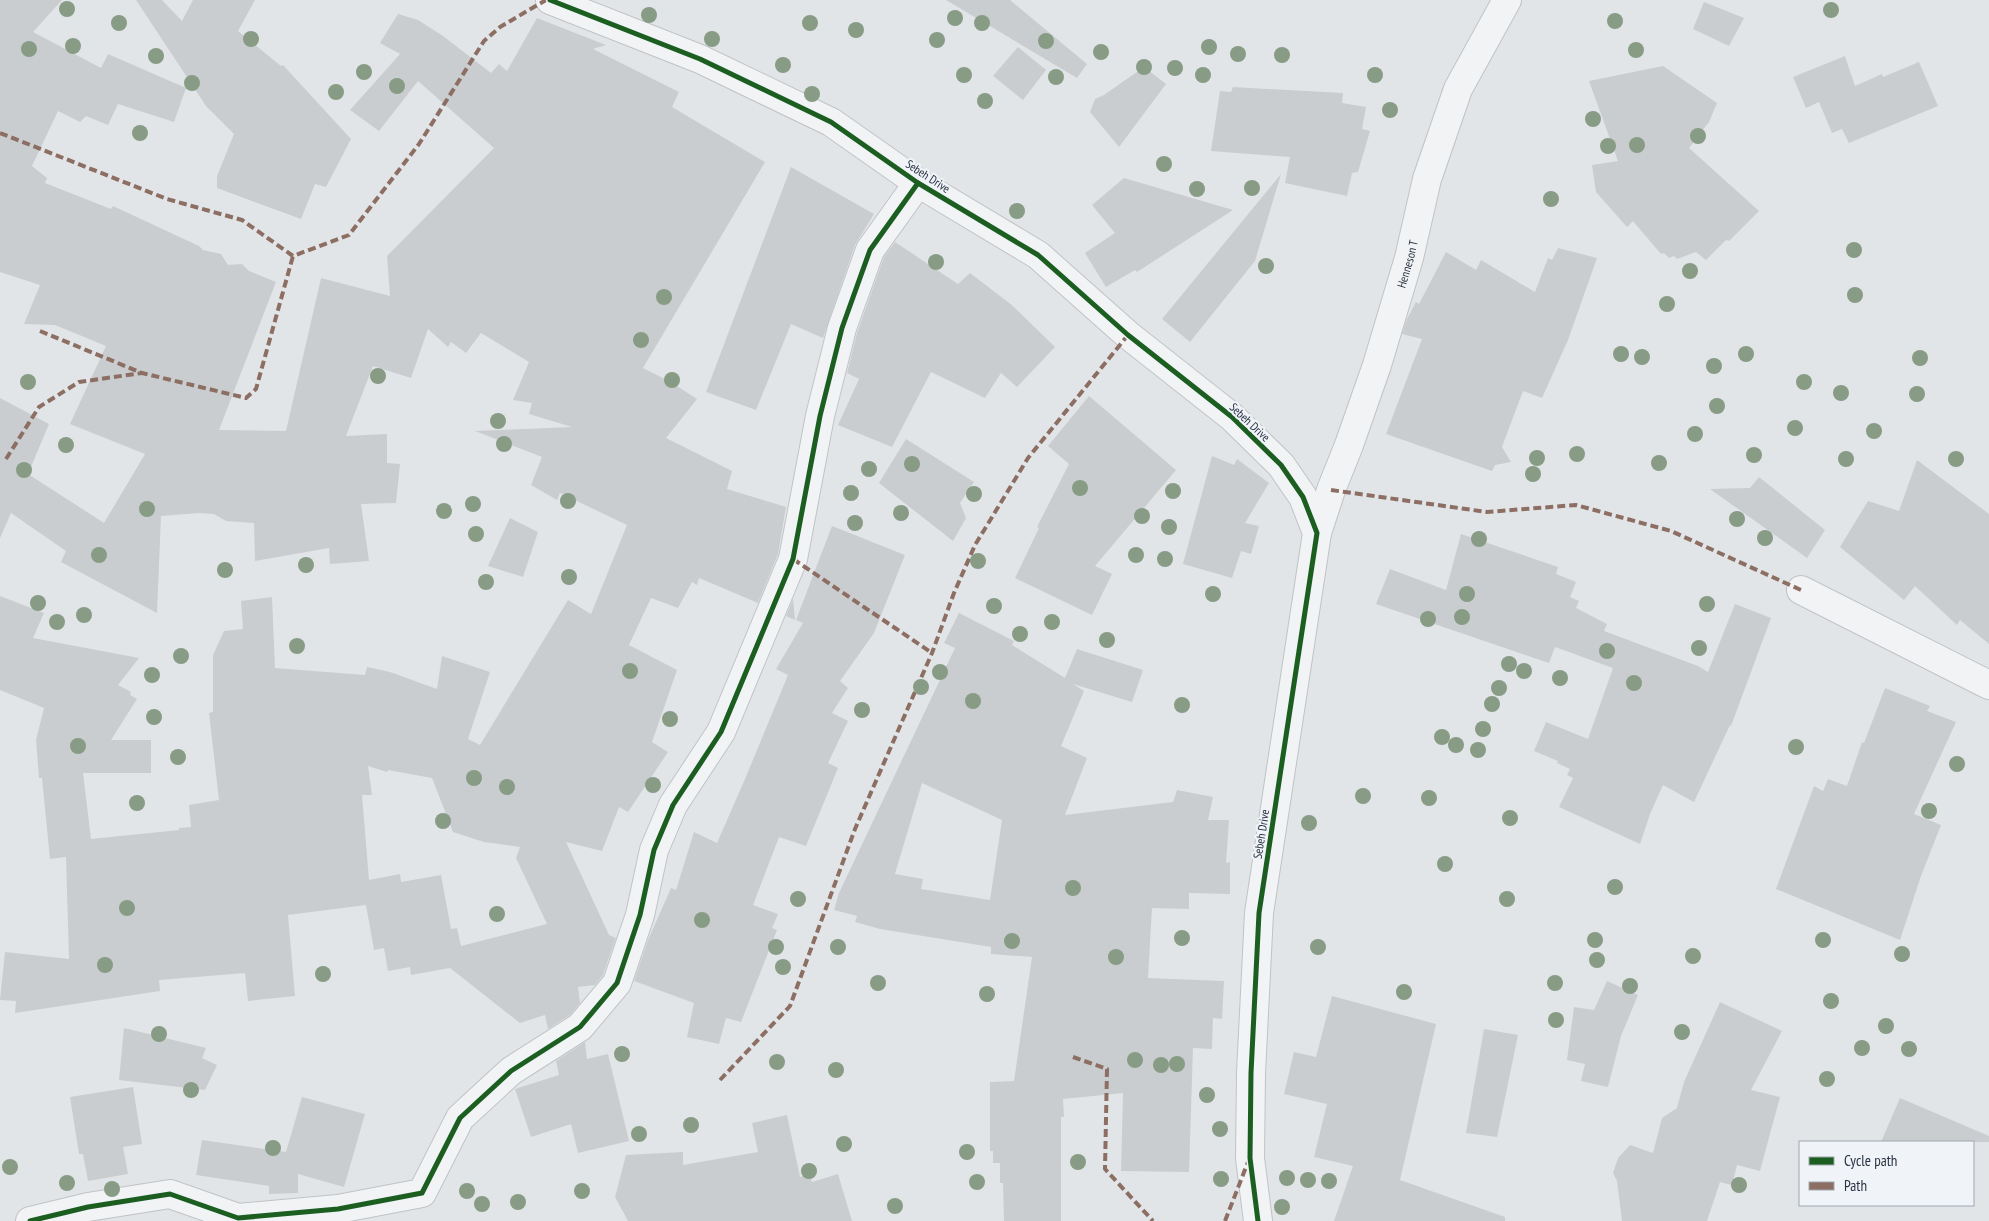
<svg xmlns="http://www.w3.org/2000/svg" width="1989" height="1221" viewBox="0 0 1989 1221" font-family="'PT Sans Narrow',sans-serif">
  <style>
    .building { fill: #cacdd0; fill-rule: evenodd }
    .lines { fill: none; stroke-linecap: round; stroke-linejoin: round }
    .street-casing { stroke: #c0c3c6; stroke-width: 30 }
    .street { stroke: #f2f3f4; stroke-width: 28 }
    .quiet { stroke: #8d6e63; stroke-width: 4; stroke-dasharray: 8 4; stroke-linecap: butt }
    .cycleway-casing { stroke: #f0f3f7; stroke-width: 8 }
    .cycleway { stroke: #1b5e20; stroke-width: 5 }
    .tree { fill: #879b85 }
    .labels { text-anchor: middle; dominant-baseline: central; stroke-width: 4.5; stroke-linejoin: round; paint-order: stroke }
    .street-label { font-size: 12px; fill: #283242; stroke: #f0f3f7 }
  </style>
  <rect width="100%" height="100%" fill="#e2e5e8"/>
  <g class="building">
    <path d="M 0,0 L 62,0 L 33,32 L 101,68 L 108,54 L 186,88 L 174,122 L 118,104 L 108,125 L 86,116 L 80,122 L 58,111 L 32,166 L 47,178 L 45,183 L 111,209 L 113,206 L 199,246 L 203,250 L 221,254 L 228,265 L 242,264 L 249,271 L 276,282 L 219,430 L 286,431 L 321,278 L 390,296 L 387,256 L 494,148 L 418,81 L 379,131 L 350,110 L 400,54 L 380,43 L 398,14 L 418,20 L 443,36 L 491,73 L 499,64 L 507,71 L 537,18 L 606,45 L 593,49 L 679,92 L 672,107 L 765,162 L 643,368 L 669,381 L 697,399 L 666,438 L 732,471 L 727,489 L 786,507 L 778,554 L 758,603 L 699,578 L 697,585 L 692,582 L 678,608 L 651,598 L 629,645 L 677,670 L 652,742 L 668,752 L 628,812 L 619,807 L 602,851 L 566,842 L 609,935 L 616,938 L 603,975 L 595,985 L 578,987 L 580,1003 L 570,1015 L 548,1029 L 545,1015 L 520,1023 L 450,968 L 411,975 L 410,967 L 388,971 L 384,948 L 374,950 L 366,905 L 288,915 L 295,996 L 248,1001 L 245,973 L 159,980 L 160,991 L 15,1013 L 16,1001 L 0,1000 L 5,952 L 69,959 L 66,857 L 50,859 L 42,778 L 39,778 L 36,740 L 44,708 L 0,690 L 0,596 L 44,613 L 33,638 L 139,658 L 118,685 L 131,692 L 130,695 L 137,699 L 111,740 L 151,740 L 151,773 L 83,773 L 91,839 L 179,830 L 179,828 L 191,827 L 189,805 L 219,800 L 209,713 L 213,712 L 213,655 L 224,631 L 243,629 L 241,601 L 272,597 L 275,668 L 365,675 L 367,667 L 390,672 L 437,689 L 442,656 L 490,672 L 468,739 L 480,745 L 568,600 L 591,614 L 627,525 L 560,493 L 557,500 L 531,485 L 542,457 L 475,431 L 572,427 L 529,414 L 532,403 L 513,400 L 529,362 L 481,333 L 466,353 L 451,342 L 448,347 L 428,329 L 411,378 L 373,366 L 346,436 L 387,434 L 387,463 L 400,464 L 396,503 L 361,504 L 369,561 L 330,564 L 329,548 L 255,561 L 254,523 L 226,521 L 214,514 L 199,513 L 161,516 L 157,613 L 61,562 L 66,551 L 11,513 L 0,538 L 0,398 L 49,424 L 28,474 L 104,523 L 145,454 L 70,424 L 106,346 L 55,325 L 24,324 L 40,285 L 0,272 ZM 368,766 L 387,772 L 388,770 L 432,778 L 453,832 L 484,842 L 520,847 L 516,858 L 547,924 L 461,946 L 457,928 L 451,929 L 441,875 L 401,882 L 400,874 L 369,880 L 362,795 L 372,795 Z"/>
    <polygon points="136,0 162,0 182,21 193,0 255,0 238,31 281,66 283,65 351,139 326,187 315,184 301,219 217,188 217,176 234,134 206,106"/>
    <polygon points="946,0 1010,0 1087,64 1077,78"/>
    <polygon points="1704,2 1744,18 1729,46 1693,29"/>
    <polygon points="1018,47 1046,70 1023,100 993,76"/>
    <polygon points="1845,56 1855,86 1882,74 1883,77 1919,62 1938,106 1849,143 1842,129 1832,133 1819,102 1806,108 1793,77"/>
    <polygon points="1663,66 1717,103 1709,122 1689,148 1759,211 1729,241 1726,240 1706,260 1696,252 1677,259 1674,256 1669,258 1664,253 1661,254 1633,221 1627,227 1596,192 1592,165 1618,161 1589,81"/>
    <polygon points="1144,67 1166,84 1119,147 1090,112 1095,99 1104,95"/>
    <polygon points="1233,87 1343,93 1342,103 1366,107 1362,129 1370,131 1358,172 1352,173 1347,196 1285,183 1290,157 1211,151 1220,91 1231,92"/>
    <polygon points="791,167 874,214 855,245 823,338 791,324 756,410 706,392"/>
    <polygon points="1281,174 1255,261 1190,342 1162,319"/>
    <polygon points="1124,178 1233,210 1137,272 1135,270 1106,287 1085,253 1115,233 1092,205"/>
    <polygon points="895,242 958,284 970,273 1013,306 1055,347 1017,387 1001,373 985,398 931,372 892,447 838,425 859,379 847,373 857,333 884,257"/>
    <polygon points="1558,248 1597,258 1568,340 1542,398 1523,391 1502,447 1511,462 1495,465 1492,471 1386,434 1422,339 1402,334 1407,319 1416,302 1419,304 1446,252 1476,270 1481,260 1535,292 1548,258 1552,260"/>
    <polygon points="1089,396 1176,470 1095,566 1112,574 1092,615 1015,578 1039,528 1037,527 1069,464 1048,446"/>
    <polygon points="906,439 974,482 960,503 966,518 953,541 879,483"/>
    <polygon points="1212,456 1234,465 1237,459 1269,483 1245,523 1259,526 1251,554 1241,551 1232,578 1183,564"/>
    <polygon points="1917,460 1989,514 1989,644 1960,620 1957,625 1915,586 1904,600 1840,547 1868,501 1899,511"/>
    <polygon points="1759,477 1825,530 1807,558 1710,489 1750,488"/>
    <polygon points="510,518 538,532 523,577 488,566"/>
    <polygon points="832,526 905,555 874,633 840,681 848,688 832,713 848,721 828,763 838,768 806,846 779,837 753,905 778,914 772,928 777,930 741,1022 726,1018 719,1044 687,1037 694,1003 634,981 648,940 671,888 676,890 694,832 717,843 745,779 788,675 776,669 803,623 796,620"/>
    <polygon points="1461,534 1558,567 1556,574 1576,582 1570,597 1579,601 1576,608 1607,624 1604,631 1698,666 1708,672 1735,604 1771,618 1731,726 1730,725 1694,802 1663,785 1650,814 1640,844 1559,807 1573,778 1567,775 1570,769 1557,763 1558,761 1534,751 1546,722 1588,739 1613,668 1555,647 1549,663 1376,604 1390,569 1446,590"/>
    <polygon points="793,599 795,620 786,616"/>
    <path d="M 959,613 L 1014,641 L 1012,645 L 1065,678 L 1077,649 L 1143,670 L 1132,702 L 1073,684 L 1084,691 L 1061,746 L 1087,758 L 1065,815 L 1173,802 L 1177,790 L 1213,797 L 1208,820 L 1229,820 L 1226,863 L 1230,862 L 1230,894 L 1189,893 L 1189,909 L 1152,908 L 1148,978 L 1224,981 L 1222,1019 L 1213,1018 L 1212,1049 L 1193,1048 L 1189,1172 L 1121,1171 L 1123,1093 L 1063,1099 L 1064,1117 L 1061,1117 L 1061,1221 L 1004,1221 L 1003,1183 L 1000,1183 L 1000,1163 L 993,1163 L 993,1151 L 990,1151 L 990,1082 L 1014,1081 L 1032,957 L 991,954 L 991,947 L 880,929 L 855,922 L 857,916 L 834,910 L 839,893 L 955,648 L 944,643 ZM 922,783 L 1002,820 L 990,900 L 921,889 L 923,879 L 895,874 Z"/>
    <polygon points="1885,688 1930,706 1927,711 1956,722 1914,814 1941,825 1921,876 1900,940 1776,889 1814,786 1823,791 1828,779 1847,786 1862,742 1864,743"/>
    <polygon points="1607,981 1638,995 1621,1036 1608,1087 1581,1081 1585,1064 1567,1060 1574,1007 1594,1010"/>
    <polygon points="1332,996 1436,1024 1400,1180 1505,1217 1505,1221 1334,1221 1353,1166 1314,1157 1327,1104 1284,1094 1294,1052 1316,1057"/>
    <polygon points="1720,1002 1782,1031 1751,1090 1780,1097 1760,1171 1737,1165 1732,1185 1720,1182 1707,1221 1622,1221 1617,1181 1613,1173 1618,1158 1630,1145 1653,1153 1662,1118 1677,1108 1684,1082"/>
    <polygon points="124,1028 206,1048 202,1058 217,1065 205,1090 119,1080"/>
    <polygon points="1484,1029 1518,1035 1497,1137 1466,1133"/>
    <polygon points="585,1042 587,1059 608,1054 629,1141 578,1153 571,1124 531,1137 515,1089 559,1075 556,1061"/>
    <polygon points="133,1087 142,1144 123,1147 128,1174 88,1181 83,1154 79,1154 70,1097"/>
    <polygon points="302,1097 365,1114 344,1187 298,1174 298,1193 269,1194 269,1186 196,1175 202,1140 286,1152"/>
    <polygon points="1900,1098 1989,1136 1989,1142 1881,1142"/>
    <polygon points="787,1115 800,1177 810,1174 812,1182 838,1174 852,1221 628,1221 615,1197 626,1155 683,1152 683,1165 758,1152 752,1123"/>
  </g>
  <g class="lines">
    <defs>
      <g id="street">
        <polyline points="550,0 700,59 831,122 918,183 1038,255 1128,335 1232,417 1281,465 1303,497 1317,533 1259,913 1251,1073 1250,1158 1258,1221"/>
        <path id="s1" d="M 1317,533 L 1331,490 L 1349,445 L 1377,365 L 1409,258 L 1427,179 L 1458,89 L 1507,0"/>
        <polyline points="1801,590 1989,685"/>
        <polyline points="30,1221 88,1207 170,1194 238,1218 338,1209 422,1193 460,1118 511,1071 580,1027 617,983 640,915 654,850 673,805 721,732 793,559 820,416 842,328 870,250 918,183"/>
      </g>
    </defs>
    <use href="#street" class="street-casing"/>
    <use href="#street" class="street"/>
    <g class="quiet">
      <polyline points="0,133 167,199 242,220 293,256 349,235 419,144 484,41 500,27 546,0"/>
      <polyline points="40,331 142,373 246,398 256,389 293,256"/>
      <polyline points="6,459 39,407 79,382 142,373"/>
      <polyline points="1331,490 1487,512 1576,505 1671,531 1801,590"/>
      <polyline points="793,559 932,653"/>
      <polyline points="1073,1057 1107,1069 1105,1169 1153,1221"/>
      <polyline points="720,1080 790,1006 855,829 932,653 954,593 975,545 1028,458 1128,335"/>
      <polyline points="1225,1221 1248,1162"/>
    </g>
    <defs>
      <g id="cycleway">
        <polyline points="550,0 700,59 831,122 918,183 1038,255 1128,335 1232,417 1281,465 1303,497 1317,533 1259,913 1251,1073 1250,1158 1258,1221"/>
        <polyline points="30,1221 88,1207 170,1194 238,1218 338,1209 422,1193 460,1118 511,1071 580,1027 617,983 640,915 654,850 673,805 721,732 793,559 820,416 842,328 870,250 918,183"/>
      </g>
    </defs>
    <use href="#cycleway" class="cycleway-casing"/>
    <use href="#cycleway" class="cycleway"/>
  </g>
  <g class="tree">
    <circle cx="67" cy="9" r="8"/>
    <circle cx="1831" cy="10" r="8"/>
    <circle cx="649" cy="15" r="8"/>
    <circle cx="955" cy="18" r="8"/>
    <circle cx="1615" cy="21" r="8"/>
    <circle cx="119" cy="23" r="8"/>
    <circle cx="810" cy="23" r="8"/>
    <circle cx="982" cy="23" r="8"/>
    <circle cx="856" cy="30" r="8"/>
    <circle cx="251" cy="39" r="8"/>
    <circle cx="712" cy="39" r="8"/>
    <circle cx="937" cy="40" r="8"/>
    <circle cx="1046" cy="41" r="8"/>
    <circle cx="73" cy="46" r="8"/>
    <circle cx="1209" cy="47" r="8"/>
    <circle cx="29" cy="49" r="8"/>
    <circle cx="1636" cy="50" r="8"/>
    <circle cx="1101" cy="52" r="8"/>
    <circle cx="1238" cy="54" r="8"/>
    <circle cx="1282" cy="55" r="8"/>
    <circle cx="156" cy="56" r="8"/>
    <circle cx="783" cy="65" r="8"/>
    <circle cx="1144" cy="67" r="8"/>
    <circle cx="1175" cy="68" r="8"/>
    <circle cx="364" cy="72" r="8"/>
    <circle cx="964" cy="75" r="8"/>
    <circle cx="1203" cy="75" r="8"/>
    <circle cx="1375" cy="75" r="8"/>
    <circle cx="1056" cy="77" r="8"/>
    <circle cx="192" cy="83" r="8"/>
    <circle cx="397" cy="86" r="8"/>
    <circle cx="336" cy="92" r="8"/>
    <circle cx="812" cy="94" r="8"/>
    <circle cx="985" cy="101" r="8"/>
    <circle cx="1390" cy="110" r="8"/>
    <circle cx="1593" cy="119" r="8"/>
    <circle cx="140" cy="133" r="8"/>
    <circle cx="1698" cy="136" r="8"/>
    <circle cx="1637" cy="145" r="8"/>
    <circle cx="1608" cy="146" r="8"/>
    <circle cx="1164" cy="164" r="8"/>
    <circle cx="1252" cy="188" r="8"/>
    <circle cx="1197" cy="189" r="8"/>
    <circle cx="1551" cy="199" r="8"/>
    <circle cx="1017" cy="211" r="8"/>
    <circle cx="1854" cy="250" r="8"/>
    <circle cx="936" cy="262" r="8"/>
    <circle cx="1266" cy="266" r="8"/>
    <circle cx="1690" cy="271" r="8"/>
    <circle cx="1855" cy="295" r="8"/>
    <circle cx="664" cy="297" r="8"/>
    <circle cx="1667" cy="304" r="8"/>
    <circle cx="641" cy="340" r="8"/>
    <circle cx="1621" cy="354" r="8"/>
    <circle cx="1746" cy="354" r="8"/>
    <circle cx="1642" cy="357" r="8"/>
    <circle cx="1920" cy="358" r="8"/>
    <circle cx="1714" cy="366" r="8"/>
    <circle cx="378" cy="376" r="8"/>
    <circle cx="672" cy="380" r="8"/>
    <circle cx="28" cy="382" r="8"/>
    <circle cx="1804" cy="382" r="8"/>
    <circle cx="1841" cy="393" r="8"/>
    <circle cx="1917" cy="394" r="8"/>
    <circle cx="1717" cy="406" r="8"/>
    <circle cx="498" cy="421" r="8"/>
    <circle cx="1795" cy="428" r="8"/>
    <circle cx="1874" cy="431" r="8"/>
    <circle cx="1695" cy="434" r="8"/>
    <circle cx="504" cy="444" r="8"/>
    <circle cx="66" cy="445" r="8"/>
    <circle cx="1577" cy="454" r="8"/>
    <circle cx="1754" cy="455" r="8"/>
    <circle cx="1537" cy="458" r="8"/>
    <circle cx="1846" cy="459" r="8"/>
    <circle cx="1956" cy="459" r="8"/>
    <circle cx="1659" cy="463" r="8"/>
    <circle cx="912" cy="464" r="8"/>
    <circle cx="869" cy="469" r="8"/>
    <circle cx="24" cy="470" r="8"/>
    <circle cx="1533" cy="474" r="8"/>
    <circle cx="1080" cy="488" r="8"/>
    <circle cx="1173" cy="491" r="8"/>
    <circle cx="851" cy="493" r="8"/>
    <circle cx="974" cy="494" r="8"/>
    <circle cx="568" cy="501" r="8"/>
    <circle cx="473" cy="504" r="8"/>
    <circle cx="147" cy="509" r="8"/>
    <circle cx="444" cy="511" r="8"/>
    <circle cx="901" cy="513" r="8"/>
    <circle cx="1142" cy="516" r="8"/>
    <circle cx="1737" cy="519" r="8"/>
    <circle cx="855" cy="523" r="8"/>
    <circle cx="1169" cy="527" r="8"/>
    <circle cx="476" cy="534" r="8"/>
    <circle cx="1765" cy="538" r="8"/>
    <circle cx="1479" cy="539" r="8"/>
    <circle cx="99" cy="555" r="8"/>
    <circle cx="1136" cy="555" r="8"/>
    <circle cx="1165" cy="559" r="8"/>
    <circle cx="978" cy="561" r="8"/>
    <circle cx="306" cy="565" r="8"/>
    <circle cx="225" cy="570" r="8"/>
    <circle cx="569" cy="577" r="8"/>
    <circle cx="486" cy="582" r="8"/>
    <circle cx="1213" cy="594" r="8"/>
    <circle cx="1467" cy="594" r="8"/>
    <circle cx="38" cy="603" r="8"/>
    <circle cx="1707" cy="604" r="8"/>
    <circle cx="994" cy="606" r="8"/>
    <circle cx="84" cy="615" r="8"/>
    <circle cx="1462" cy="617" r="8"/>
    <circle cx="1428" cy="619" r="8"/>
    <circle cx="57" cy="622" r="8"/>
    <circle cx="1052" cy="622" r="8"/>
    <circle cx="1020" cy="634" r="8"/>
    <circle cx="1107" cy="640" r="8"/>
    <circle cx="297" cy="646" r="8"/>
    <circle cx="1699" cy="648" r="8"/>
    <circle cx="1607" cy="651" r="8"/>
    <circle cx="181" cy="656" r="8"/>
    <circle cx="1509" cy="664" r="8"/>
    <circle cx="630" cy="671" r="8"/>
    <circle cx="1524" cy="671" r="8"/>
    <circle cx="940" cy="672" r="8"/>
    <circle cx="152" cy="675" r="8"/>
    <circle cx="1560" cy="678" r="8"/>
    <circle cx="1634" cy="683" r="8"/>
    <circle cx="921" cy="687" r="8"/>
    <circle cx="1499" cy="688" r="8"/>
    <circle cx="973" cy="701" r="8"/>
    <circle cx="1492" cy="704" r="8"/>
    <circle cx="1182" cy="705" r="8"/>
    <circle cx="862" cy="710" r="8"/>
    <circle cx="154" cy="717" r="8"/>
    <circle cx="670" cy="719" r="8"/>
    <circle cx="1483" cy="729" r="8"/>
    <circle cx="1442" cy="737" r="8"/>
    <circle cx="1456" cy="745" r="8"/>
    <circle cx="78" cy="746" r="8"/>
    <circle cx="1796" cy="747" r="8"/>
    <circle cx="1478" cy="750" r="8"/>
    <circle cx="178" cy="757" r="8"/>
    <circle cx="1957" cy="764" r="8"/>
    <circle cx="474" cy="778" r="8"/>
    <circle cx="653" cy="785" r="8"/>
    <circle cx="507" cy="787" r="8"/>
    <circle cx="1363" cy="796" r="8"/>
    <circle cx="1429" cy="798" r="8"/>
    <circle cx="137" cy="803" r="8"/>
    <circle cx="1929" cy="811" r="8"/>
    <circle cx="1510" cy="818" r="8"/>
    <circle cx="443" cy="821" r="8"/>
    <circle cx="1309" cy="823" r="8"/>
    <circle cx="1445" cy="864" r="8"/>
    <circle cx="1615" cy="887" r="8"/>
    <circle cx="1073" cy="888" r="8"/>
    <circle cx="798" cy="899" r="8"/>
    <circle cx="1507" cy="899" r="8"/>
    <circle cx="127" cy="908" r="8"/>
    <circle cx="497" cy="914" r="8"/>
    <circle cx="702" cy="920" r="8"/>
    <circle cx="1182" cy="938" r="8"/>
    <circle cx="1595" cy="940" r="8"/>
    <circle cx="1823" cy="940" r="8"/>
    <circle cx="1012" cy="941" r="8"/>
    <circle cx="776" cy="947" r="8"/>
    <circle cx="838" cy="947" r="8"/>
    <circle cx="1318" cy="947" r="8"/>
    <circle cx="1902" cy="954" r="8"/>
    <circle cx="1693" cy="956" r="8"/>
    <circle cx="1116" cy="957" r="8"/>
    <circle cx="1597" cy="960" r="8"/>
    <circle cx="105" cy="965" r="8"/>
    <circle cx="783" cy="967" r="8"/>
    <circle cx="323" cy="974" r="8"/>
    <circle cx="878" cy="983" r="8"/>
    <circle cx="1555" cy="983" r="8"/>
    <circle cx="1630" cy="986" r="8"/>
    <circle cx="1404" cy="992" r="8"/>
    <circle cx="987" cy="994" r="8"/>
    <circle cx="1831" cy="1001" r="8"/>
    <circle cx="1556" cy="1020" r="8"/>
    <circle cx="1886" cy="1026" r="8"/>
    <circle cx="1682" cy="1032" r="8"/>
    <circle cx="159" cy="1034" r="8"/>
    <circle cx="1862" cy="1048" r="8"/>
    <circle cx="1909" cy="1049" r="8"/>
    <circle cx="622" cy="1054" r="8"/>
    <circle cx="1135" cy="1060" r="8"/>
    <circle cx="777" cy="1062" r="8"/>
    <circle cx="1177" cy="1064" r="8"/>
    <circle cx="1161" cy="1065" r="8"/>
    <circle cx="836" cy="1070" r="8"/>
    <circle cx="1827" cy="1079" r="8"/>
    <circle cx="191" cy="1090" r="8"/>
    <circle cx="1207" cy="1095" r="8"/>
    <circle cx="691" cy="1125" r="8"/>
    <circle cx="1220" cy="1129" r="8"/>
    <circle cx="639" cy="1134" r="8"/>
    <circle cx="844" cy="1144" r="8"/>
    <circle cx="273" cy="1148" r="8"/>
    <circle cx="967" cy="1152" r="8"/>
    <circle cx="1078" cy="1162" r="8"/>
    <circle cx="10" cy="1167" r="8"/>
    <circle cx="809" cy="1171" r="8"/>
    <circle cx="1287" cy="1178" r="8"/>
    <circle cx="1221" cy="1179" r="8"/>
    <circle cx="1308" cy="1180" r="8"/>
    <circle cx="1329" cy="1181" r="8"/>
    <circle cx="977" cy="1182" r="8"/>
    <circle cx="67" cy="1183" r="8"/>
    <circle cx="1739" cy="1185" r="8"/>
    <circle cx="112" cy="1189" r="8"/>
    <circle cx="467" cy="1191" r="8"/>
    <circle cx="582" cy="1191" r="8"/>
    <circle cx="518" cy="1202" r="8"/>
    <circle cx="482" cy="1204" r="8"/>
    <circle cx="895" cy="1206" r="8"/>
    <circle cx="1282" cy="1207" r="8"/>
  </g>
  <g class="labels">
    <g class="street-label">
      <text transform="translate(928 176) rotate(33)">Sebeh Drive</text>
      <text stroke="none"><textPath href="#s1" startOffset="284">Henneson T</textPath></text>
      <text transform="translate(1250 422) rotate(43)">Sebeh Drive</text>
      <text transform="translate(1261 834) rotate(-81)">Sebeh Drive</text>
    </g>
  </g>
  <rect x="1799" y="1141" width="175" height="65" fill="#f0f3f7" stroke="#a0a6af"/>
  <rect x="1809" y="1157" width="25" height="8" fill="#1b5e20" stroke="#a0a6af"/>
  <text x="1844" y="1166" font-size="15" fill="#283242">Cycle path</text>
  <rect x="1809" y="1182" width="25" height="8" fill="#8d6e63" stroke="#a0a6af"/>
  <text x="1844" y="1191" font-size="15" fill="#283242">Path</text>
</svg>
